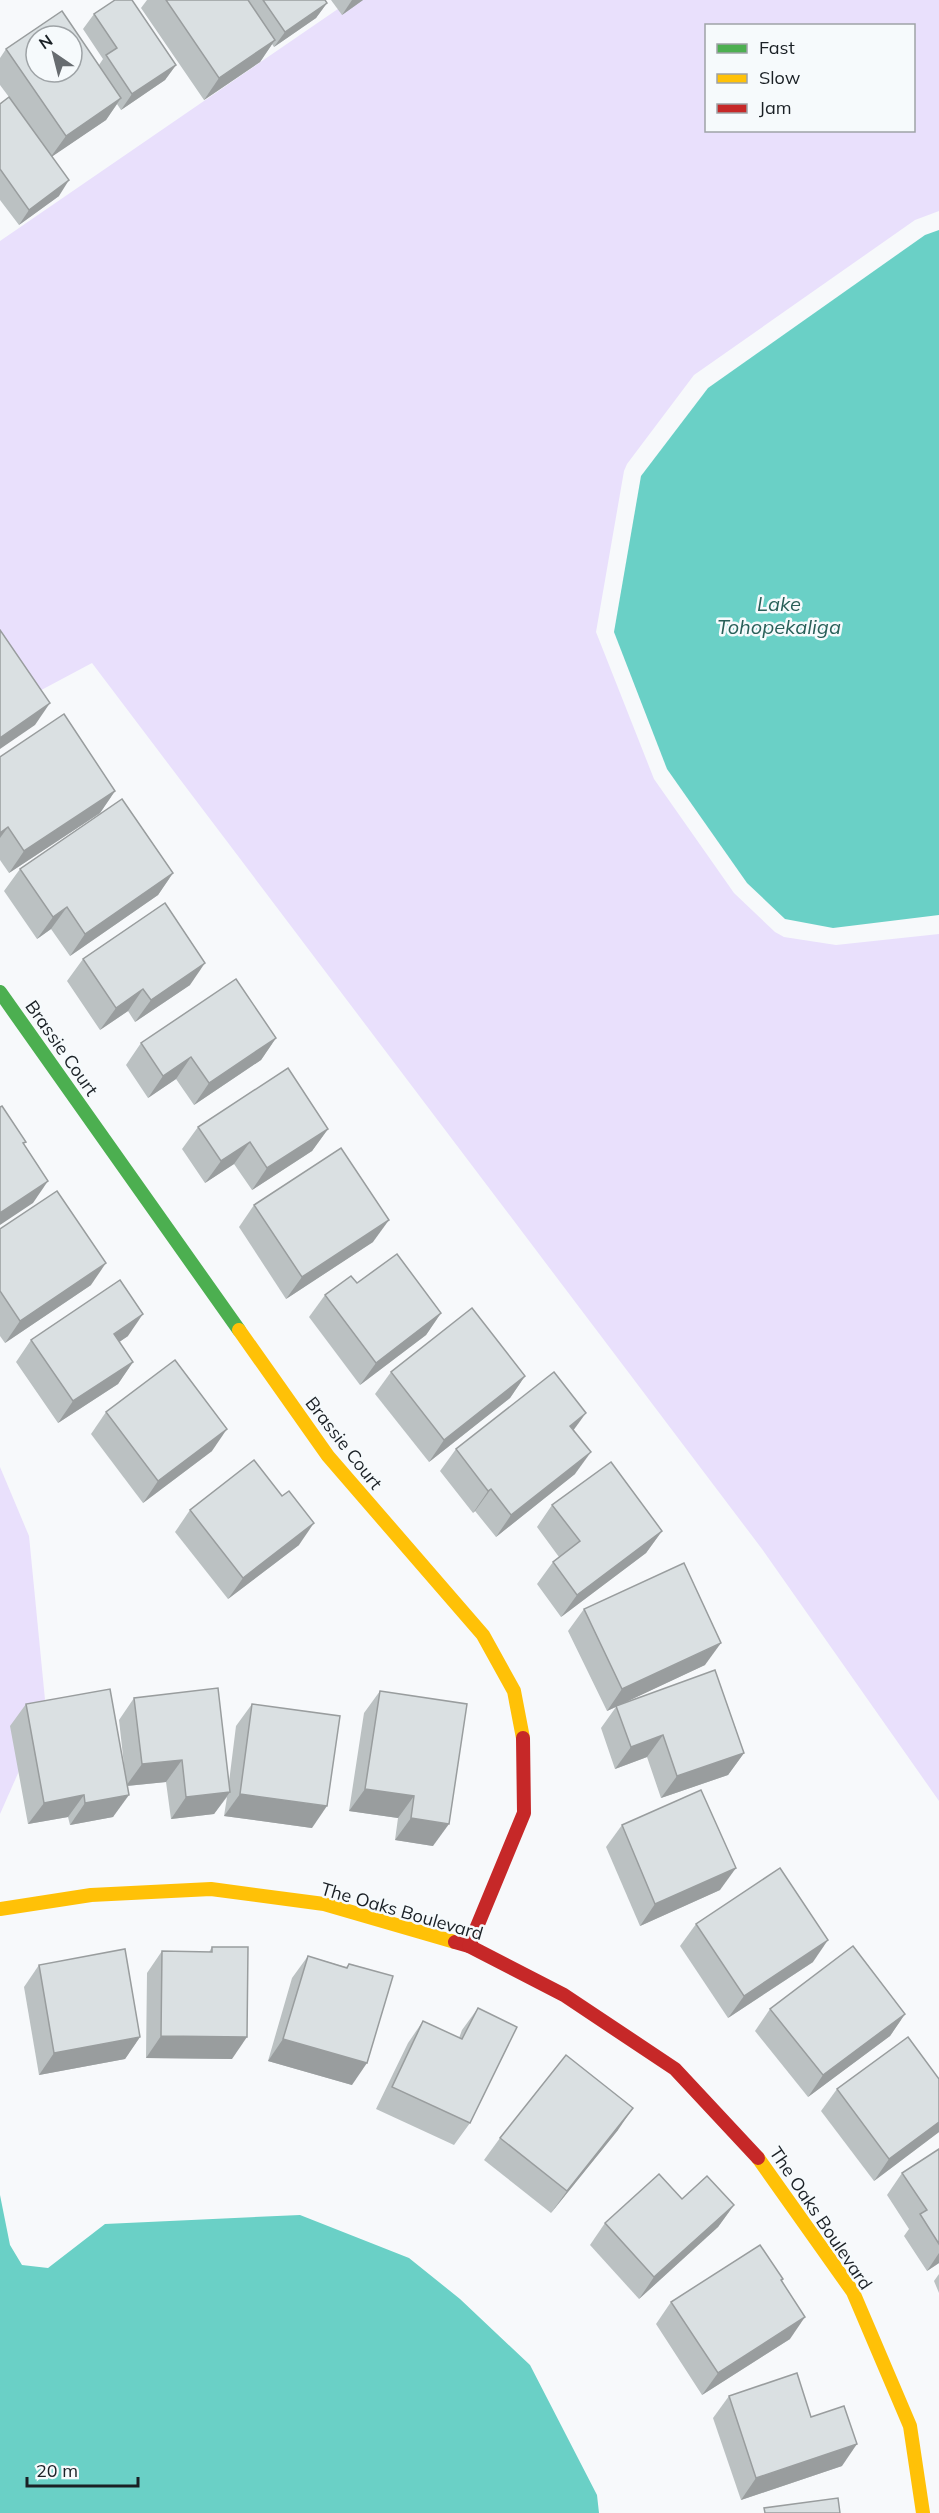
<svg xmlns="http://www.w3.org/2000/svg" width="939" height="2513" viewBox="0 0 939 2513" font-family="Mulish,sans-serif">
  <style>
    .green { fill: #e9e0fc; fill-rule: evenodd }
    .water { fill: #6ad0c6 }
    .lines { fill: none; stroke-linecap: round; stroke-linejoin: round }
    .fast { stroke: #4caf50; stroke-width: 14 }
    .slow { stroke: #ffc107; stroke-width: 14 }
    .jam { stroke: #c62828; stroke-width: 14 }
    .wall { fill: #bbc1c2 }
    .shaded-wall { fill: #999d9e }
    .building { fill: #dae0e2; stroke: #999d9e; stroke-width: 1.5; fill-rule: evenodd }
    .labels { text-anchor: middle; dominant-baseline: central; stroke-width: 5; stroke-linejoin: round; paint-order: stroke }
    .street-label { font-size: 18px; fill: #1a2025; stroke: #f6fafc }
    .water-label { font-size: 20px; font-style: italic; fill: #285f58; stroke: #f6fafc }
  </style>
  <rect width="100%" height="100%" fill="#f7f9fb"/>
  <g class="green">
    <path d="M 351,0 L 939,0 L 939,211 L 915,220 L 694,375 L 627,464 L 624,471 L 596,632 L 654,779 L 734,893 L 775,932 L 784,937 L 836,945 L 939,934 L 939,1801 L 762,1549 L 92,663 L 0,712 L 0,241 ZM 706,26 L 914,26 L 914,130 L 706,130 Z"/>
    <polygon points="0,1467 29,1536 46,1710 0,1814"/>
  </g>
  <g class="water">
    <polygon points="939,230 939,915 833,928 785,919 747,883 667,769 614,632 641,476 708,388 925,235"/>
    <polygon points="0,2195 10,2245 22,2265 48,2268 105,2224 300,2215 409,2258 460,2299 530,2365 597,2495 599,2513 0,2513"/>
  </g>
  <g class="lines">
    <polyline class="fast" points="0,992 239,1330"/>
    <g class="slow">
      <polyline points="239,1330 328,1456 483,1635 514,1691 523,1738"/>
      <polyline points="0,1909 91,1895 211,1889 324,1904 455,1942"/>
      <polyline points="758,2158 853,2292 910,2426 923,2513"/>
    </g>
    <g class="jam">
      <polyline points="455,1942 469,1946 564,1995 675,2069 758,2158"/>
      <polyline points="469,1946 524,1813 523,1738"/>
    </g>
  </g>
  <g class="wall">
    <polygon points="147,0 325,0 327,3 316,18 274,47 272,44 260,62 204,100 141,8"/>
    <polygon points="331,0 363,0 342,15"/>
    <polygon points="94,14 176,65 165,80 121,110 117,104 106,120 52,156 59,196 19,225 0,200 0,104 9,97 0,85 0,58 6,49 99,65 103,59 83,29"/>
    <polygon points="0,757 115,791 100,813 9,873 0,860"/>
    <polygon points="20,869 173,873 158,895 70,956 51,929 37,939 4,891"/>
    <polygon points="83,959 190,985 135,1022 128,1011 100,1030 67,981"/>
    <polygon points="276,1038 261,1060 194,1105 176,1079 148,1098 126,1065 141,1043"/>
    <polygon points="198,1127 328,1129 312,1151 252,1190 234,1164 205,1183 182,1149"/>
    <polygon points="254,1205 373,1242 286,1299 239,1227"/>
    <polygon points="0,1229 91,1285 5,1343 0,1336"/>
    <polygon points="357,1283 441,1313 426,1335 360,1385 309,1317 325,1295"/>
    <polygon points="128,1336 119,1342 133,1362 118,1384 58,1423 16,1362 31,1340"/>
    <polygon points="391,1372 525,1376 510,1398 429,1462 375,1394"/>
    <polygon points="106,1412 212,1451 143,1503 91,1434"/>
    <polygon points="573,1431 575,1474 496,1537 475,1511 473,1513 440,1471 456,1449"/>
    <polygon points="552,1505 662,1531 646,1553 561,1617 537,1584 553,1562 559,1557 537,1527"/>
    <polygon points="190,1510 299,1545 228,1599 175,1532"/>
    <polygon points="584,1609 705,1665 621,1704 744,1753 728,1775 661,1798 647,1757 615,1769 601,1728 616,1707 607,1711 568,1631"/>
    <polygon points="380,1691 433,1846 395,1840 398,1818 349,1811 364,1713"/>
    <polygon points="134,1698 229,1782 236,1726 252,1704 312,1828 224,1816 227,1797 214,1814 171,1819 166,1782 127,1786 113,1817 70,1825 68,1817 28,1824 10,1726 26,1704 125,1774 119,1720"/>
    <polygon points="622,1825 720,1890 640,1926 606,1847"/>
    <polygon points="696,1924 813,1962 728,2018 680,1946"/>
    <polygon points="212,1947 232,2059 146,2058 147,1973 162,1951 209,1952"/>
    <polygon points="308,1956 346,1967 349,1964 352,2085 268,2061 292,1978"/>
    <polygon points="39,1965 140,2037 125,2059 39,2075 24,1987"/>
    <polygon points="478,2008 470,2123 454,2145 376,2109 408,2043 423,2021 459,2038 462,2030"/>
    <polygon points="770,2009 905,2014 890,2036 808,2097 755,2031"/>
    <polygon points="939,2079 939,2132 874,2181 821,2111 837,2089"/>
    <polygon points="618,2130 551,2213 484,2160 500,2138"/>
    <polygon points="939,2149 939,2263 927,2271 904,2236 909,2229 887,2195 902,2173"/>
    <polygon points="682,2199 734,2205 718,2227 639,2299 590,2245 605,2223"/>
    <polygon points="939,2274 939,2293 934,2281"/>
    <polygon points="783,2279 782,2281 790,2339 702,2395 656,2324 671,2302"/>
    <polygon points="729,2396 811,2417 842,2466 741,2500 713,2418"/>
  </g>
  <g class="shaded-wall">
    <polygon points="352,0 363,0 342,15"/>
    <polygon points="327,3 316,18 274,47 285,32"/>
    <polygon points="275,40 260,62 204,100 219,78"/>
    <polygon points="176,65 165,80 121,110 132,94"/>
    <polygon points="121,98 106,120 50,158 66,136"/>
    <polygon points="69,180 59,196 19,225 29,210"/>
    <polygon points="50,703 35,725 0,749 0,738"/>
    <polygon points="115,791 100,813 9,873 24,851"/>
    <polygon points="8,827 0,838 0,833"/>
    <polygon points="173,873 158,895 70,956 85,934"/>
    <polygon points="67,907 51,929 37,939 53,917"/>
    <polygon points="205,963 190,985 135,1022 151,1000"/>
    <polygon points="143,989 128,1011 100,1030 116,1008"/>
    <polygon points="276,1038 261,1060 194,1105 209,1083"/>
    <polygon points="191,1057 176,1079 148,1098 163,1076"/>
    <polygon points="328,1129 312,1151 252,1190 267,1168"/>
    <polygon points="250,1142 234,1164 205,1183 221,1161"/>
    <polygon points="48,1181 33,1203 0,1225 0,1213"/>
    <polygon points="389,1220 373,1242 286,1299 302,1277"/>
    <polygon points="106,1263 91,1285 5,1343 20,1321"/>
    <polygon points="441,1313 426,1335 360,1385 376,1363"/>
    <polygon points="143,1314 128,1336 99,1356 114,1334"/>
    <polygon points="133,1362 118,1384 58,1423 73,1401"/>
    <polygon points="525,1376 510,1398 429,1462 444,1440"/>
    <polygon points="586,1413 570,1435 570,1426"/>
    <polygon points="227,1429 212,1451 143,1503 158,1481"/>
    <polygon points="591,1452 575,1474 496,1537 511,1515"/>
    <polygon points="491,1489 475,1511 473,1513 488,1491"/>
    <polygon points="314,1523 299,1545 228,1599 243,1578"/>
    <polygon points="662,1531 646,1553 561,1617 577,1595"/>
    <polygon points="721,1643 705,1665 607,1711 622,1689"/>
    <polygon points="663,1735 647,1757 615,1769 631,1747"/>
    <polygon points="744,1753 728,1775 661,1798 677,1776"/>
    <polygon points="182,1760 166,1782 126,1786 142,1764"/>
    <polygon points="365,1789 414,1796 398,1818 349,1811"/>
    <polygon points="230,1792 214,1814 171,1819 186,1797"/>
    <polygon points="240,1794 327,1806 312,1828 224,1816"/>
    <polygon points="84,1795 68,1817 28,1824 44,1803"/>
    <polygon points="129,1795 113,1817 70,1825 85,1803"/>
    <polygon points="411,1818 449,1824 433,1846 395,1840"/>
    <polygon points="736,1868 720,1890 640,1926 655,1904"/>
    <polygon points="828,1940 813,1962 728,2018 744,1996"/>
    <polygon points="905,2014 890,2036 808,2097 823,2075"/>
    <polygon points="161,2036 247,2037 232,2059 146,2058"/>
    <polygon points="140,2037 125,2059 39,2075 54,2053"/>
    <polygon points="283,2039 367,2063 352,2085 268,2061"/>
    <polygon points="633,2108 618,2130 551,2213 567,2191"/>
    <polygon points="939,2122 939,2132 874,2181 889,2159"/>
    <polygon points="734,2205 718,2227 639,2299 654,2277"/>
    <polygon points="939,2253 939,2263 927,2271"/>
    <polygon points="805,2317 790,2339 702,2395 718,2373"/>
    <polygon points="857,2444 842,2466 741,2500 756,2478"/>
  </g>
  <g class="building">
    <polygon points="115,0 132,0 176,65 132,94 106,55 117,48 94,14"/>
    <polygon points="166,0 248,0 275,40 219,78"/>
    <polygon points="263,0 325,0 327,3 285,32"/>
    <path d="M 62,11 L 121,98 L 66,136 L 6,49 ZM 36,36 L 72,36 L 72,72 L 36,72 Z"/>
    <polygon points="9,97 69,180 29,210 0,169 0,104"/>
    <polygon points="0,630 50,703 0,738"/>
    <polygon points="64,714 115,791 24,851 8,827 0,833 0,757"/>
    <polygon points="122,799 173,873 85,934 67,907 53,917 20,869"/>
    <polygon points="165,903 205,963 151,1000 143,989 116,1008 83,959"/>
    <polygon points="236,979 276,1038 209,1083 191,1057 163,1076 141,1043"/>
    <polygon points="288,1068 328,1129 267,1168 250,1142 221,1161 198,1127"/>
    <polygon points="2,1106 26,1142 23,1143 48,1181 0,1213 0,1107"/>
    <polygon points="341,1148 389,1220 302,1277 254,1205"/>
    <polygon points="57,1191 106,1263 20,1321 0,1291 0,1229"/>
    <polygon points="397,1254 441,1313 376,1363 325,1295 351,1276 357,1283"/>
    <polygon points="120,1280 143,1314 114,1334 133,1362 73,1401 31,1340"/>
    <polygon points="472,1308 525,1376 444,1440 391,1372"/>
    <polygon points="175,1360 227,1429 158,1481 106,1412"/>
    <polygon points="554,1372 586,1413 570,1426 591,1452 511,1515 491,1489 488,1491 456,1449"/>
    <polygon points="254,1460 282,1496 289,1491 314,1523 243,1578 190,1510"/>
    <polygon points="611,1462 662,1531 577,1595 553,1562 580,1541 552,1505"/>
    <polygon points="684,1563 721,1643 622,1689 584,1609"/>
    <polygon points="715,1670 744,1753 677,1776 663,1735 631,1747 616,1706"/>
    <polygon points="218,1688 230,1792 186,1797 182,1760 142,1764 134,1698"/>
    <polygon points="110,1689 129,1795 85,1803 84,1795 44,1803 26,1704"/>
    <polygon points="380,1691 467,1704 449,1824 411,1818 414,1796 365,1789"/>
    <polygon points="252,1704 340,1716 327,1806 240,1794"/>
    <polygon points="701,1790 736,1868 655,1904 622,1825"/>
    <polygon points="780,1868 828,1940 744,1996 696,1924"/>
    <polygon points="853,1946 905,2014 823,2075 770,2009"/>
    <polygon points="212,1947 248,1947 247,2037 161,2036 162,1951 212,1952"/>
    <polygon points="125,1949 140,2037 54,2053 39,1965"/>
    <polygon points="308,1956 347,1968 349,1964 393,1976 367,2063 283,2039"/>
    <polygon points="478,2008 517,2027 470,2123 392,2087 423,2021 462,2039"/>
    <polygon points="908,2037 939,2079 939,2122 889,2159 837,2089"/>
    <polygon points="566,2055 633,2108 567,2191 500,2138"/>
    <polygon points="939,2149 939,2244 920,2214 927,2210 902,2173"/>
    <polygon points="659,2174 682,2199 707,2176 734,2205 654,2277 605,2223"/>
    <polygon points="760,2245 783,2279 781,2280 805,2317 718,2373 671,2302"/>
    <polygon points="797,2373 811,2417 844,2406 857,2444 756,2478 729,2396"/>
    <polygon points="838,2498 840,2513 765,2513 764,2508"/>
  </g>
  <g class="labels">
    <g class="street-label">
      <text transform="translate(62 1048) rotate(55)">Brassie Court</text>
      <text transform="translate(344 1443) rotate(52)">Brassie Court</text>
      <text transform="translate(402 1911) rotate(16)">The Oaks Boulevard</text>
      <text transform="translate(821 2218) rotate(56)">The Oaks Boulevard</text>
    </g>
    <g class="water-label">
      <text x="779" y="603">Lake<tspan x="779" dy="23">Tohopekaliga</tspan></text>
    </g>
  </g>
  <rect x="705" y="24" width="210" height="108" fill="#f6fafc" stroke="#9ea3a6" stroke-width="1.5"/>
  <rect x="717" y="44" width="30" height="9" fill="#4caf50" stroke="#9ea3a6" stroke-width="1.5"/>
  <text x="759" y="54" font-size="18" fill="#1a2025">Fast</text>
  <rect x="717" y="74" width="30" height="9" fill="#ffc107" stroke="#9ea3a6" stroke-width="1.5"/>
  <text x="759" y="84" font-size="18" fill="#1a2025">Slow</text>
  <rect x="717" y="104" width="30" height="9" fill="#c62828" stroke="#9ea3a6" stroke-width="1.5"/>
  <text x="759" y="114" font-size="18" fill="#1a2025">Jam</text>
  <g transform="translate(54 54) rotate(325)"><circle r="28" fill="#f6fafc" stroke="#9ea3a6" stroke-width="1.5"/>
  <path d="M0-4.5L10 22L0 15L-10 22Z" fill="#676c70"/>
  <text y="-9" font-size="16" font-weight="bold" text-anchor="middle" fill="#1a2025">N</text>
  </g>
  <path d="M27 2477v9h111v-9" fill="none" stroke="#1a2025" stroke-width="3"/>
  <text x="36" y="2477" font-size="18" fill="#1a2025" stroke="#f6fafc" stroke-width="4.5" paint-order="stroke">20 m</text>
</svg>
